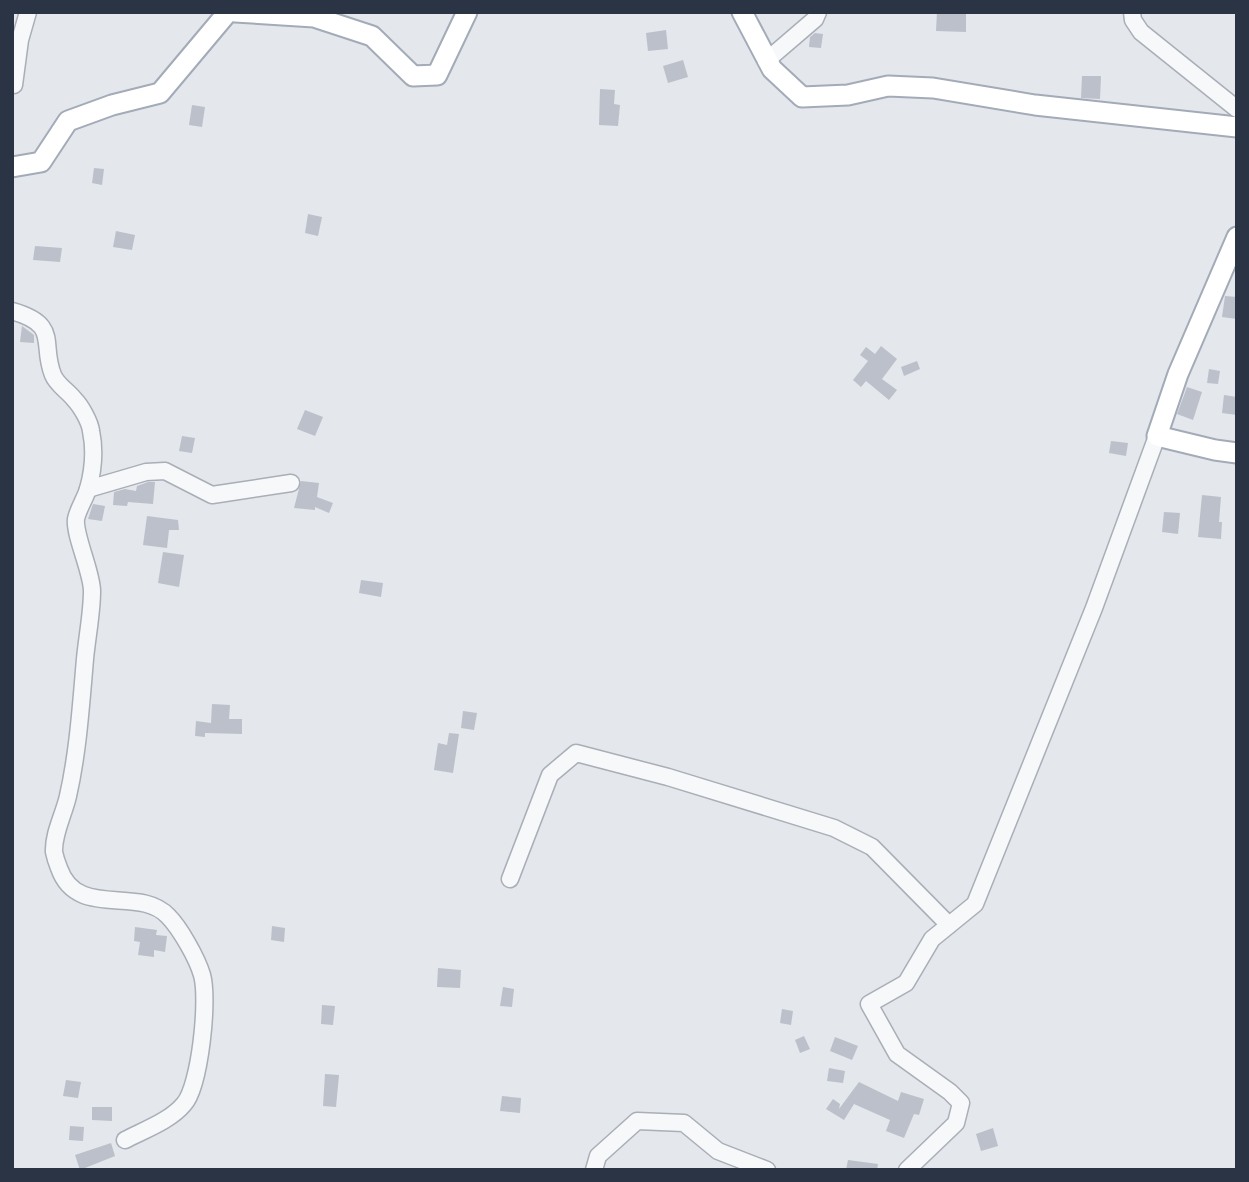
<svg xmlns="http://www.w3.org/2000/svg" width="1249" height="1182" viewBox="0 0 1249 1182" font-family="'DM Sans',sans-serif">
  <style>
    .building { fill: #bbc0ca }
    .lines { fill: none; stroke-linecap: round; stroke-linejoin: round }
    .minor-casing { stroke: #a9aeb7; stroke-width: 19 }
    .major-casing { stroke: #a3abb8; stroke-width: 23 }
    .minor { stroke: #f7f8fa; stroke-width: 16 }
    .major { stroke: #fff; stroke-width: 19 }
  </style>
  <rect width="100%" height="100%" fill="#e4e7ec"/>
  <g class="building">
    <polygon points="937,12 966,12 966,32 936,31"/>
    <polygon points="666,30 668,49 648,51 646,33"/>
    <polygon points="815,33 823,34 821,48 809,47 810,37"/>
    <polygon points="683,60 688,77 668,83 663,66"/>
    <polygon points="1082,76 1101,76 1100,99 1081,98"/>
    <polygon points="600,89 615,90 614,104 620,105 618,126 599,125"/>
    <polygon points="192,105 205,107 202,127 189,125"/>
    <polygon points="94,168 104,169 102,185 92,183"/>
    <polygon points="308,214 322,217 318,236 305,233"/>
    <polygon points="116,231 135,235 132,250 113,247"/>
    <polygon points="35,246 62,248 60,262 33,260"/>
    <polygon points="1225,296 1237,297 1237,319 1222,317"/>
    <polygon points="22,326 34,335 34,343 20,342"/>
    <polygon points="881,346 897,359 882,379 897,390 889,400 866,381 861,387 853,380 868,361 860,355 866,347 875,354"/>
    <polygon points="917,361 920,369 904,376 901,367"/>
    <polygon points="1209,369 1220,371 1218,384 1207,383"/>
    <polygon points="1187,387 1202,392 1193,420 1177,414"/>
    <polygon points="1224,395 1237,397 1237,415 1222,413"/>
    <polygon points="305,410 323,417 315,436 297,429"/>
    <polygon points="182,436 195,438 192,453 179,451"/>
    <polygon points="1111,441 1128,443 1126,456 1109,453"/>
    <polygon points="301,481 319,483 317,497 333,503 329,513 315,507 315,510 294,508"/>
    <polygon points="148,482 155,482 153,504 128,502 127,506 113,505 114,492 125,489 136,491 137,486"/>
    <polygon points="1202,495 1221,497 1219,522 1222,522 1221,539 1198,537"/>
    <polygon points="93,504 105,506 102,521 88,519"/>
    <polygon points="1164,512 1180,513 1178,534 1162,532"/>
    <polygon points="147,516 178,520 179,530 169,530 167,548 143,545"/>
    <polygon points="163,552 184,555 179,587 158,583"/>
    <polygon points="361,580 383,583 381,597 359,593"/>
    <polygon points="212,704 230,705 229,719 242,719 242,734 205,733 205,737 195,736 196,721 211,723"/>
    <polygon points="463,711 477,713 474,730 461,728"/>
    <polygon points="449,733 459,734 453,773 434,770 438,743 447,745"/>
    <polygon points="272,926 285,928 284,942 271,940"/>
    <polygon points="135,927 157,930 156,935 167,936 165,952 154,950 154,957 138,955 140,942 134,941"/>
    <polygon points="438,968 461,970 460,988 437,987"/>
    <polygon points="503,987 514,989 512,1007 500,1006"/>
    <polygon points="322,1005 335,1006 333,1025 321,1024"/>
    <polygon points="782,1009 793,1011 791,1025 780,1023"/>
    <polygon points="804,1036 810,1049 800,1053 795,1040"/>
    <polygon points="835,1037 858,1046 852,1060 830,1051"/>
    <polygon points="829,1068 845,1071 843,1083 827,1081"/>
    <polygon points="325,1074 339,1075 336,1107 323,1106"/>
    <polygon points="66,1080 81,1082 78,1098 63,1096"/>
    <polygon points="859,1082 898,1101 901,1092 924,1099 919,1115 914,1114 904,1138 886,1131 890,1120 854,1104 844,1120 826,1109 833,1099 840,1104 839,1109"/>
    <polygon points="502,1096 521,1098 520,1113 500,1111"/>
    <polygon points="92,1107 112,1107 112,1121 92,1120"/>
    <polygon points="70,1126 84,1127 83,1141 69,1140"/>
    <polygon points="993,1128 998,1146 981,1151 976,1134"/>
    <polygon points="111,1143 115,1156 80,1170 75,1155"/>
    <polygon points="848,1160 878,1164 877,1170 846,1170"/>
  </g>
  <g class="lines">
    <defs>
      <g id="minor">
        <polyline points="1132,12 1133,20 1141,32 1237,109"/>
        <polyline points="766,61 815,19 818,12"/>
        <polyline points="14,85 20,40 28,12"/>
        <path d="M 12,311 C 61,325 40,343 53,375 C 57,385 68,391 74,399 C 81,406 90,422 91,431 C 95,450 93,471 88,489 C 85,499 78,509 76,519 C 74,535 92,572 92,591 C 92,613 87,637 85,659 C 81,705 78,752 68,796 C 64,814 53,834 54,852 C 55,857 57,863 59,868 C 77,920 139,885 168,916 C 180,928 197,958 202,975 C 209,999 200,1086 184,1104 C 170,1121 144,1130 125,1140"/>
        <polyline points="88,489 146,472 165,471 212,495 291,483"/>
        <polyline points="510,879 550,775 576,753 668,777 834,828 872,847 949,925"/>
        <polyline points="594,1170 598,1156 637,1121 684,1123 718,1151 767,1170"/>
        <polyline points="907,1170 956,1123 961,1103 950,1092 897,1054 869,1004 906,983 932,939 975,904 1094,608 1157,436"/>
      </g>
      <g id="major">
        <polyline points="235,12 314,17 372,36 413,76 437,75 467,12"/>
        <polyline points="742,12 772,69 802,97 848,95 888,86 933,88 1035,105 1237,127"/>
        <polyline points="12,167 41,162 68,121 112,105 160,93 228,12"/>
        <polyline points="1237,237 1178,374 1157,436 1215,450 1237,453"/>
      </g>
    </defs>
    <use href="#minor" class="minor-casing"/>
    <use href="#major" class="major-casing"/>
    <use href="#minor" class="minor"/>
    <use href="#major" class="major"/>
  </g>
  <rect width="1249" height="1182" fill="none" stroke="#2b3445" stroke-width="28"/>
</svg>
